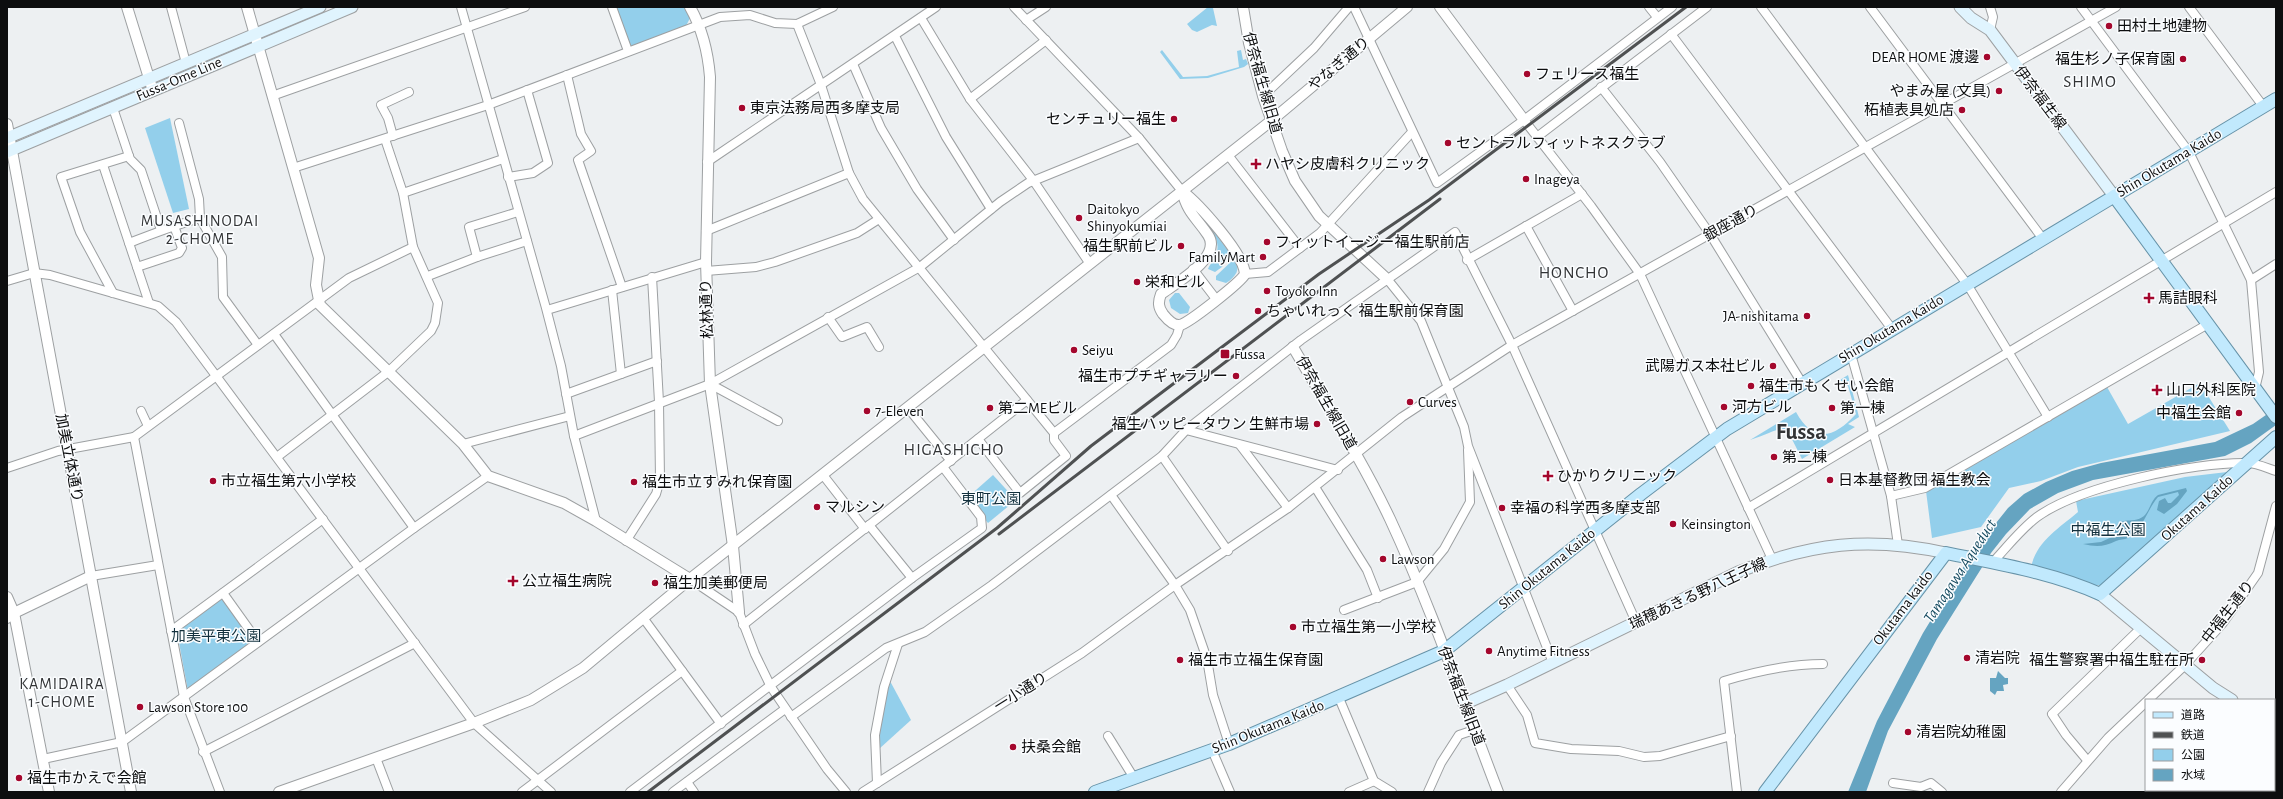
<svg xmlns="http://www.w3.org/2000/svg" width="2283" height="799" viewBox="0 0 2283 799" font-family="'Alegreya Sans','Noto Sans JP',sans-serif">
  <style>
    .green { fill: #93cfeb }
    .water { fill: #65a4c1 }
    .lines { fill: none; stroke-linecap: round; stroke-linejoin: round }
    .minor-casing { stroke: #9da0a2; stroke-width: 10 }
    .tertiary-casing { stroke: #9da0a2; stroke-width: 12 }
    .secondary-casing { stroke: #9da0a2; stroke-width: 13 }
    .primary-casing { stroke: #6793a8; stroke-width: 14 }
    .minor { stroke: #fff; stroke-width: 8 }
    .tertiary { stroke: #fff; stroke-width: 10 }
    .secondary { stroke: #e0f4fe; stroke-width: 11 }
    .primary { stroke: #c1e9fd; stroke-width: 12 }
    .rail { stroke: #4f5152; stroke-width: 3 }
    .poi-dot { fill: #a4072d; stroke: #fbfdff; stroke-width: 1.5 }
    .labels { text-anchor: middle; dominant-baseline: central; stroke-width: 3; stroke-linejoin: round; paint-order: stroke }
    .poi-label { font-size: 15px; fill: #0d0e0f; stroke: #fbfdff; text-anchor: start }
    .street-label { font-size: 15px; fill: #0d0e0f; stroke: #fbfdff }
    .park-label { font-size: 15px; fill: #12303d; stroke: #fbfdff }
    .neighbourhood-label { font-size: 16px; letter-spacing: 1px; fill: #323436; stroke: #fbfdff }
    .water-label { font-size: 16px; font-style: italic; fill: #164b60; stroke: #fbfdff }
    .quarter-label { font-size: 17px; letter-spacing: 1px; fill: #323436; stroke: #fbfdff }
    .town-label { font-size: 23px; font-weight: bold; fill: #323436; stroke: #fbfdff }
  </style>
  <rect width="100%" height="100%" fill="#edf0f2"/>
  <g class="green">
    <polygon points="615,7 684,7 690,18 686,26 631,48"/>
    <polygon points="1208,7 1213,8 1217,26 1212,25 1197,32 1192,30 1187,24"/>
    <polygon points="1162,50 1183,77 1207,76 1239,67 1237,51 1241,50 1243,60 1246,59 1248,64 1244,67 1208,78 1180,79 1160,52"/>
    <polygon points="170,118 189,209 173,213 145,128"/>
    <path d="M 1195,207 L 1230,253 L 1222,267 L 1215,272 L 1208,269 C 1210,263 1215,261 1216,255 C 1223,236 1204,222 1193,209 Z"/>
    <path d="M 1235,258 C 1241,269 1236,277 1226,283 L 1216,280 L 1216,276 Z"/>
    <polygon points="1175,293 1179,293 1190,307 1188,313 1180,314 1171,308 1169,300"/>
    <path d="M 1848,375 L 1859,417 L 1848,424 L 1855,427 L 1802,459 C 1782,418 1787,428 1750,440 L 1796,412 C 1814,445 1835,437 1856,414 L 1848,386 L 1840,380 Z"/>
    <polygon points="2200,383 2230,431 2078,467 2041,481 2009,488 1981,527 1932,538 1926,491 2107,387 2128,424"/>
    <path d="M 2227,472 L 2101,585 L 2091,586 L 2031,567 C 2037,541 2058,529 2078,512 L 2076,501 L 2185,477 Z"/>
    <polygon points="993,475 1016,500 988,523 967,498"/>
    <polygon points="223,597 255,642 188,691 177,632"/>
    <polygon points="890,681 911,720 879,749 881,716"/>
  </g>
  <g class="water">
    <polygon points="2276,408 2276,425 2251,443 2225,456 2093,480 2058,493 2030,509 2006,534 1991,553 1937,639 1888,731 1866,792 1848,792 1877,721 1923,633 1972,553 2008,508 2024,494 2046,482 2072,471 2101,463 2215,442 2253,424"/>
    <path d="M 2186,488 L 2187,491 L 2177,504 L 2164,514 L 2157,510 L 2159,501 L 2165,498 L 2168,503 L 2171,503 L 2179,495 L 2178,492 L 2158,497 C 2147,510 2143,529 2128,538 C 2124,540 2120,539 2116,541 C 2104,547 2096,547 2083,544 L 2101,542 L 2114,536 C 2116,512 2132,526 2144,516 C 2150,510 2151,500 2158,495 Z"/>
    <polygon points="1998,671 2005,678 2008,678 2008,684 2003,685 2004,691 1997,691 1995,695 1990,691 1990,678 1996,678"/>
  </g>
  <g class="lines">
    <defs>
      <g id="minor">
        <polyline points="171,7 186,63"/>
        <polyline points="461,7 546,308 561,366 574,436 596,521"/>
        <polyline points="612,7 628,51"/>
        <polyline points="1014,7 1139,138 1182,191"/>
        <polyline points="1354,7 1437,183 1524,120 1672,7"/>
        <polyline points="1649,7 1657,17"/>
        <polyline points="1761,7 1967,284 2048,417"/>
        <polyline points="1870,7 2043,239"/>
        <polyline points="2081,7 2189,152 2251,280 2259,372 2255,389"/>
        <polyline points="2189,7 2263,106"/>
        <polyline points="921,18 970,99 1033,180 1090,264"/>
        <polyline points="1026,20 1046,7"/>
        <polyline points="797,24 821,85 849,173 863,199 1054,433 1171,345 1177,335 1180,325"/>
        <polyline points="1990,30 1993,17 1990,7"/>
        <polyline points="1671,34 1892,329"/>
        <polyline points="895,36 946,137 991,209"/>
        <polyline points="853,64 881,128 917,189 954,240"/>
        <polyline points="567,75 581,134 591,151 578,160 622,287"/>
        <polyline points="1601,87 1660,162 1710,234 1802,383"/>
        <polyline points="272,96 525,7"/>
        <polyline points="1263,96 1314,48 1349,7"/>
        <polyline points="970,99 1046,40"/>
        <polyline points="113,108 130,159 141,170 161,230"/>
        <polyline points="1524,120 1591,206 1640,274 1772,559"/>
        <polyline points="179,123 199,199 200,218 222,257 223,297 258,345"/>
        <polyline points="393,136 388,118 381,105 409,92"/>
        <polyline points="1537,137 1707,7"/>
        <polyline points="1228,155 1300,248"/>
        <polyline points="707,162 936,7"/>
        <polyline points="103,165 129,243"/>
        <polyline points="293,168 488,105 720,17 750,15 775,23 797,24 833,7"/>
        <polyline points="508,177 533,173 548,163 527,90"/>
        <polyline points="403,193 503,159"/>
        <path d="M 174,226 L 182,248 L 179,253 L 137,267 L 129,243 C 152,234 176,225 200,218"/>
        <polyline points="1526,226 1573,311"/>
        <polyline points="706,231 849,173"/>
        <polyline points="477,257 469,227 518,212"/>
        <polyline points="1467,260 1582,194"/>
        <polyline points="137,267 149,303"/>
        <polyline points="1193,269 1216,299"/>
        <polyline points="706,271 756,267 775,262 857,233 879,219"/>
        <polyline points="1245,274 1268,272 1320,233 1412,132"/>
        <polyline points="428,276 477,257 527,241"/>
        <polyline points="1388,280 1421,321 1464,427 1468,446 1553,663"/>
        <polyline points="2251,280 2276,264"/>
        <polyline points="7,281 34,273 50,275 158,306 176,322 474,723 551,792"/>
        <polyline points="612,290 621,374"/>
        <polyline points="113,293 80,232 61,177 129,156"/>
        <polyline points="547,310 706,262"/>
        <polyline points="828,317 842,337 867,327 879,347"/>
        <polyline points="274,334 414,528"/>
        <polyline points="1851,354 1891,496 1898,545"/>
        <polyline points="710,384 778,421"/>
        <polyline points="566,394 657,361"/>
        <polyline points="908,408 951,461"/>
        <polyline points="141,411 148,426"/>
        <polyline points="1186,430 1338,470"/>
        <polyline points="574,436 710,384 920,267 1000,202 1028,183 1139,138"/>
        <polyline points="134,437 184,697 220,792"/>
        <polyline points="978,439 1020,493 1066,456 1054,440 1054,433"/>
        <polyline points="463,444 570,416"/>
        <polyline points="1240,445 1288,508"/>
        <polyline points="1162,456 1228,551"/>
        <polyline points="277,457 388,372 431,331 435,323 438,303 413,247 403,193 385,139"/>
        <polyline points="7,468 58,451 134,437 349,278 413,247"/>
        <polyline points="823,475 865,529"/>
        <polyline points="1315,487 1367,570 1378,598"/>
        <polyline points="1111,495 1175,585 1190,610 1207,659 1213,695 1229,744"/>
        <polyline points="1891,496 1925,488 2208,324"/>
        <polyline points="1748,508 2276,192"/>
        <polyline points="869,525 912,578"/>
        <polyline points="626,541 656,494 660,480 659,402 652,277"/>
        <path d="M 1993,562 C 2007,547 2021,529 2037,517 C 2080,486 2194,462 2247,463 C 2256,463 2267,468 2276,471"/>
        <polyline points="91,576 158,565"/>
        <polyline points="690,579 739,612 755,654 771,687 827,769 846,792"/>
        <polyline points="223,593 258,642"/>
        <polyline points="1344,610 1417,582 1444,549 1470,502 1468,450"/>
        <polyline points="644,619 721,724"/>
        <polyline points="743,625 1027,400"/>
        <polyline points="171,631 323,519"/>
        <polyline points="1507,685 1527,715 1535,743 1571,749 1619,751 1644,757 1660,756 1731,736"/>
        <polyline points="1339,698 1374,781 1392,792"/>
        <polyline points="2148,700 2185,665 2223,623 2258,573 2276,506"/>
        <polyline points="791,717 886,648 925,632 992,585 1162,456 1186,430 1301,340 1455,232 1512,345 1636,622"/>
        <polyline points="1108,736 1134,778"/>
        <polyline points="1212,750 1230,792"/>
        <polyline points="203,752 415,643"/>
        <polyline points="376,758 389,792"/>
        <polyline points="43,759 122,742 414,528 488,476"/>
        <polyline points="2087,760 2066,735 2052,714 2141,628"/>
        <polyline points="687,782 694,792"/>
        <polyline points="877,783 875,735 884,687 898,644"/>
        <polyline points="1893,783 1921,787 1931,783 1942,792"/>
        <polyline points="2267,790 2271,792"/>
        <polyline points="522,792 682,671"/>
        <polyline points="630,792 912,578 982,528 981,517 943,467"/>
        <polyline points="673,792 785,709"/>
        <polyline points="863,792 1082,653 1175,585 1288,508 1402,417 1512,345 2116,7"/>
        <polyline points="1349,792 1374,781"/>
        <polyline points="1428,792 1441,763 1459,735 1474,730"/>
        <path d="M 1737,792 L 1724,681 C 1757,671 1789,664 1823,664"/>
        <polyline points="2061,792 2108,738 2146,702"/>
        <polyline points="2205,792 2208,790"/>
      </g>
      <g id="tertiary">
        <polyline points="127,7 153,91"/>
        <polyline points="247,7 319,258 316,285 320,305 463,444 488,476 564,503 596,521 690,579"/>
        <path d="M 690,7 C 703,30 708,52 710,77 L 706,262 L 710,384 L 733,546 L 739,612"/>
        <polyline points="1243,7 1249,43 1263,96 1282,151 1295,181 1319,216 1388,280"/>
        <polyline points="1440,7 1524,120"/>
        <polyline points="7,124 131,792"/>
        <path d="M 1182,191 C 1199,204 1244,254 1245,274 C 1241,282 1189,323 1180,325 C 1173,326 1167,319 1163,314 C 1158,307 1158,302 1161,294 C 1176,283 1223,257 1208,235 C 1196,217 1188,214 1182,191 Z"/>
        <path d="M 1293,347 C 1326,404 1362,460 1390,519 C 1431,607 1463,701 1498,792"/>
        <polyline points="7,597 14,613 49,792"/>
        <polyline points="7,618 14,613 91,576"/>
        <polyline points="279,792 474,723 531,700 583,668 690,579 1271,121 1407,7"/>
      </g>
      <g id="secondary">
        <polyline points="1960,7 1971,18 1990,30 2114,196"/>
        <polyline points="7,138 320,7"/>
        <polyline points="7,152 352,7"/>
        <polyline points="2100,594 2213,688 2232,700"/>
        <path d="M 1464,704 L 1507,685 L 1738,572 C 1811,543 1869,536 1946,553"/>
        <polyline points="2274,726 2276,727"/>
      </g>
      <g id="primary">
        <polyline points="2114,196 2276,417"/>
        <polyline points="1095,792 1229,744 1444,651 1641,494 1727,429 2276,99"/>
        <path d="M 1765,792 L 1946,553 C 1999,564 2051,572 2100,594 L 2276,437"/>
      </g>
    </defs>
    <use href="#minor" class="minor-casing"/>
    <use href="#tertiary" class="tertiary-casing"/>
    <use href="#secondary" class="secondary-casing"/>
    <use href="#primary" class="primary-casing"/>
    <use href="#minor" class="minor"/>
    <use href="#tertiary" class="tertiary"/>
    <use href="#secondary" class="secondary"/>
    <use href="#primary" class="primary"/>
    <g class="rail">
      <polyline points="999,534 1440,199"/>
      <polyline points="648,792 997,528 1091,446 1218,350 1319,274 1429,200 1686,7"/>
    </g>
  </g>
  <g class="poi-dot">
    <circle cx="2109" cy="26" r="4"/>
    <circle cx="1987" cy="57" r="4"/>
    <circle cx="2183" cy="59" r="4"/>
    <circle cx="1527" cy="74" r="4"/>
    <circle cx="1999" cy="91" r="4"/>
    <circle cx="742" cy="108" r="4"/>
    <circle cx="1962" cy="110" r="4"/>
    <circle cx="1174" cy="119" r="4"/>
    <circle cx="1448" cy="143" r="4"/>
    <path d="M1254 158h4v4h4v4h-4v4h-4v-4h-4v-4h4z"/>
    <circle cx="1526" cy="179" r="4"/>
    <circle cx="1079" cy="218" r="4"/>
    <circle cx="1267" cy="242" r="4"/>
    <circle cx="1181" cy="246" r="4"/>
    <circle cx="1263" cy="257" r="4"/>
    <circle cx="1137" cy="282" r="4"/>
    <circle cx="1267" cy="291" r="4"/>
    <path d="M2147 292h4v4h4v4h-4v4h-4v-4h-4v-4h4z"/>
    <circle cx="1258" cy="311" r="4"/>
    <circle cx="1807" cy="316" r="4"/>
    <circle cx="1074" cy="350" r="4"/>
    <rect x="1220" y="349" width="10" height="10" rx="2"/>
    <circle cx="1773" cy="366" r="4"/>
    <circle cx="1236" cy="376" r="4"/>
    <circle cx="1751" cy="386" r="4"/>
    <path d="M2155 384h4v4h4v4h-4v4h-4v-4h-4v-4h4z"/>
    <circle cx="1410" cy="402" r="4"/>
    <circle cx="1724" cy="407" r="4"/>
    <circle cx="990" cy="408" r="4"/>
    <circle cx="1832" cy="408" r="4"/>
    <circle cx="867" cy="411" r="4"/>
    <circle cx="2239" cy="413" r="4"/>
    <circle cx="1317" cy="424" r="4"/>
    <circle cx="1774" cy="457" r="4"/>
    <path d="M1546 470h4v4h4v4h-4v4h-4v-4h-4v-4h4z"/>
    <circle cx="1830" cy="480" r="4"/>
    <circle cx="213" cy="481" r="4"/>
    <circle cx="634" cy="482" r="4"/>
    <circle cx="817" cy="507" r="4"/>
    <circle cx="1502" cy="508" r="4"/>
    <circle cx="1673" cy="524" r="4"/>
    <circle cx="1383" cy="559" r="4"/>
    <path d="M511 575h4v4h4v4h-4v4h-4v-4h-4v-4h4z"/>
    <circle cx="655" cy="583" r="4"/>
    <circle cx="1293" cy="627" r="4"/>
    <circle cx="1489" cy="651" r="4"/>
    <circle cx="1967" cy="658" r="4"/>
    <circle cx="1180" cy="660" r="4"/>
    <circle cx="2202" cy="660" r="4"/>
    <circle cx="140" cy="707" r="4"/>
    <circle cx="1908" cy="732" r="4"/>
    <circle cx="1013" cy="747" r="4"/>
    <circle cx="19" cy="778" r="4"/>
  </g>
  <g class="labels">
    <g class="poi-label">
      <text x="2117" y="26">田村土地建物</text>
      <text x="1979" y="57" text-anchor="end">DEAR HOME 渡邊</text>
      <text x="2175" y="59" text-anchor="end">福生杉ノ子保育園</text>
      <text x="1535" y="74">フェリース福生</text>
      <text x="1991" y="91" text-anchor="end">やまみ屋 (文具)</text>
      <text x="750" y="108">東京法務局西多摩支局</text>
      <text x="1954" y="110" text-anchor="end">柘植表具処店</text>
      <text x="1166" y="119" text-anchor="end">センチュリー福生</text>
      <text x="1456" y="143">セントラルフィットネスクラブ</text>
      <text x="1265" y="164">ハヤシ皮膚科クリニック</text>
      <text x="1534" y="179">Inageya</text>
      <text x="1087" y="209">Daitokyo<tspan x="1087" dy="17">Shinyokumiai</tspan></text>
      <text x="1275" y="242">フィットイージー福生駅前店</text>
      <text x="1173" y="246" text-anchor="end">福生駅前ビル</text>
      <text x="1255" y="257" text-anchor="end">FamilyMart</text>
      <text x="1145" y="282">栄和ビル</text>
      <text x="1275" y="291">Toyoko Inn</text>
      <text x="2158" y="298">馬詰眼科</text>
      <text x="1266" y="311">ちゃいれっく 福生駅前保育園</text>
      <text x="1799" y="316" text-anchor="end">JA-nishitama</text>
      <text x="1082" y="350">Seiyu</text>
      <text x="1234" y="354">Fussa</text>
      <text x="1765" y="366" text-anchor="end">武陽ガス本社ビル</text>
      <text x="1228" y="376" text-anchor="end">福生市プチギャラリー</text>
      <text x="1759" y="386">福生市もくせい会館</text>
      <text x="2166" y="390">山口外科医院</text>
      <text x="1418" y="402">Curves</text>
      <text x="1732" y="407">河方ビル</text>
      <text x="998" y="408">第二MEビル</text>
      <text x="1840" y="408">第一棟</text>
      <text x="875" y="411">7-Eleven</text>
      <text x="2231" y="413" text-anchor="end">中福生会館</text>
      <text x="1309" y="424" text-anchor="end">福生ハッピータウン 生鮮市場</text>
      <text x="1782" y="457">第二棟</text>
      <text x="1557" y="476">ひかりクリニック</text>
      <text x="1838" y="480">日本基督教団 福生教会</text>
      <text x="221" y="481">市立福生第六小学校</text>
      <text x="642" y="482">福生市立すみれ保育園</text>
      <text x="825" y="507">マルシン</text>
      <text x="1510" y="508">幸福の科学西多摩支部</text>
      <text x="1681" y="524">Keinsington</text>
      <text x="1391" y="559">Lawson</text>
      <text x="522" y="581">公立福生病院</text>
      <text x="663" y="583">福生加美郵便局</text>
      <text x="1301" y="627">市立福生第一小学校</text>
      <text x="1497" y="651">Anytime Fitness</text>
      <text x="1975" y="658">清岩院</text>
      <text x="1188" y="660">福生市立福生保育園</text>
      <text x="2194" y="660" text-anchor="end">福生警察署中福生駐在所</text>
      <text x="148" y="707">Lawson Store 100</text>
      <text x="1916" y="732">清岩院幼稚園</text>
      <text x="1021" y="747">扶桑会館</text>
      <text x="27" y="778">福生市かえで会館</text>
    </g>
    <g class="street-label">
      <text transform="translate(1339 64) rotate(-40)">やなぎ通り</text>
      <text transform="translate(179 79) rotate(-23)">Fussa-Ome Line</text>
      <text transform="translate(1262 83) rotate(74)">伊奈福生線旧道</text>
      <text transform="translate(2040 98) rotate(53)">伊奈福生線</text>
      <text transform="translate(2169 163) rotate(-31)">Shin Okutama Kaido</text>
      <text transform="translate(1731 223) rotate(-29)">銀座通り</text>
      <text transform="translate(707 309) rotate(-92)">松林通り</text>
      <text transform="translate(1891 329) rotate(-31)">Shin Okutama Kaido</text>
      <text transform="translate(1326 403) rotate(60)">伊奈福生線旧道</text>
      <text transform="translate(69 458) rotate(79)">加美立体通り</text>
      <text transform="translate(2197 508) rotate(-42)">Okutama Kaido</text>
      <text transform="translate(1547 569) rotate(-39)">Shin Okutama Kaido</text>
      <text transform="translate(1698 594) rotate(-25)">瑞穂あきる野八王子線</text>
      <text transform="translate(1903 608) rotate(-53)">Okutama kaido</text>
      <text transform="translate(2228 612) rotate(-52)">中福生通り</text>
      <text transform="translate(1021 692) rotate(-32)">一小通り</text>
      <text transform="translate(1461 696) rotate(69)">伊奈福生線旧道</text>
      <text transform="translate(1268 727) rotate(-22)">Shin Okutama Kaido</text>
    </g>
    <g class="park-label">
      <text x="991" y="499">東町公園</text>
      <text x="2108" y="530">中福生公園</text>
      <text x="216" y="636">加美平東公園</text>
    </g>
    <g class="neighbourhood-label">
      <text x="200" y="221">MUSASHINODAI<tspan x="200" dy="18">2-CHOME</tspan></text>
      <text x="62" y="684">KAMIDAIRA<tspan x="62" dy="18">1-CHOME</tspan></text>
    </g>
    <g class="water-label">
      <text transform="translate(1960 571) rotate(-57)">Tamagawa Aqueduct</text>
    </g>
    <g class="quarter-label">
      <text x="2090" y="81">SHIMO</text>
      <text x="1574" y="272">HONCHO</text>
      <text x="954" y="449">HIGASHICHO</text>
    </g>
    <g class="town-label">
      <text x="1801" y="432">Fussa</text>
    </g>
  </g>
  <rect width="2283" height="799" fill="none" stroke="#0d0e0f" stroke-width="16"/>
  <rect x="2145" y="699" width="130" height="92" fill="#fbfdff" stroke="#9c9d9f"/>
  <rect x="2153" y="712" width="20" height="6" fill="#c1e9fd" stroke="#9c9d9f"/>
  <text x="2181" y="719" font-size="12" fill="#0d0e0f">道路</text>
  <rect x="2153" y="732" width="20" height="6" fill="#4f5152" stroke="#9c9d9f"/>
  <text x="2181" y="739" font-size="12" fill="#0d0e0f">鉄道</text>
  <rect x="2153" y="749" width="20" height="12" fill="#93cfeb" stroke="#9c9d9f"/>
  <text x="2181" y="759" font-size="12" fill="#0d0e0f">公園</text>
  <rect x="2153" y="769" width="20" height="12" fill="#65a4c1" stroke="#9c9d9f"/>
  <text x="2181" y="779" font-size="12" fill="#0d0e0f">水域</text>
</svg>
